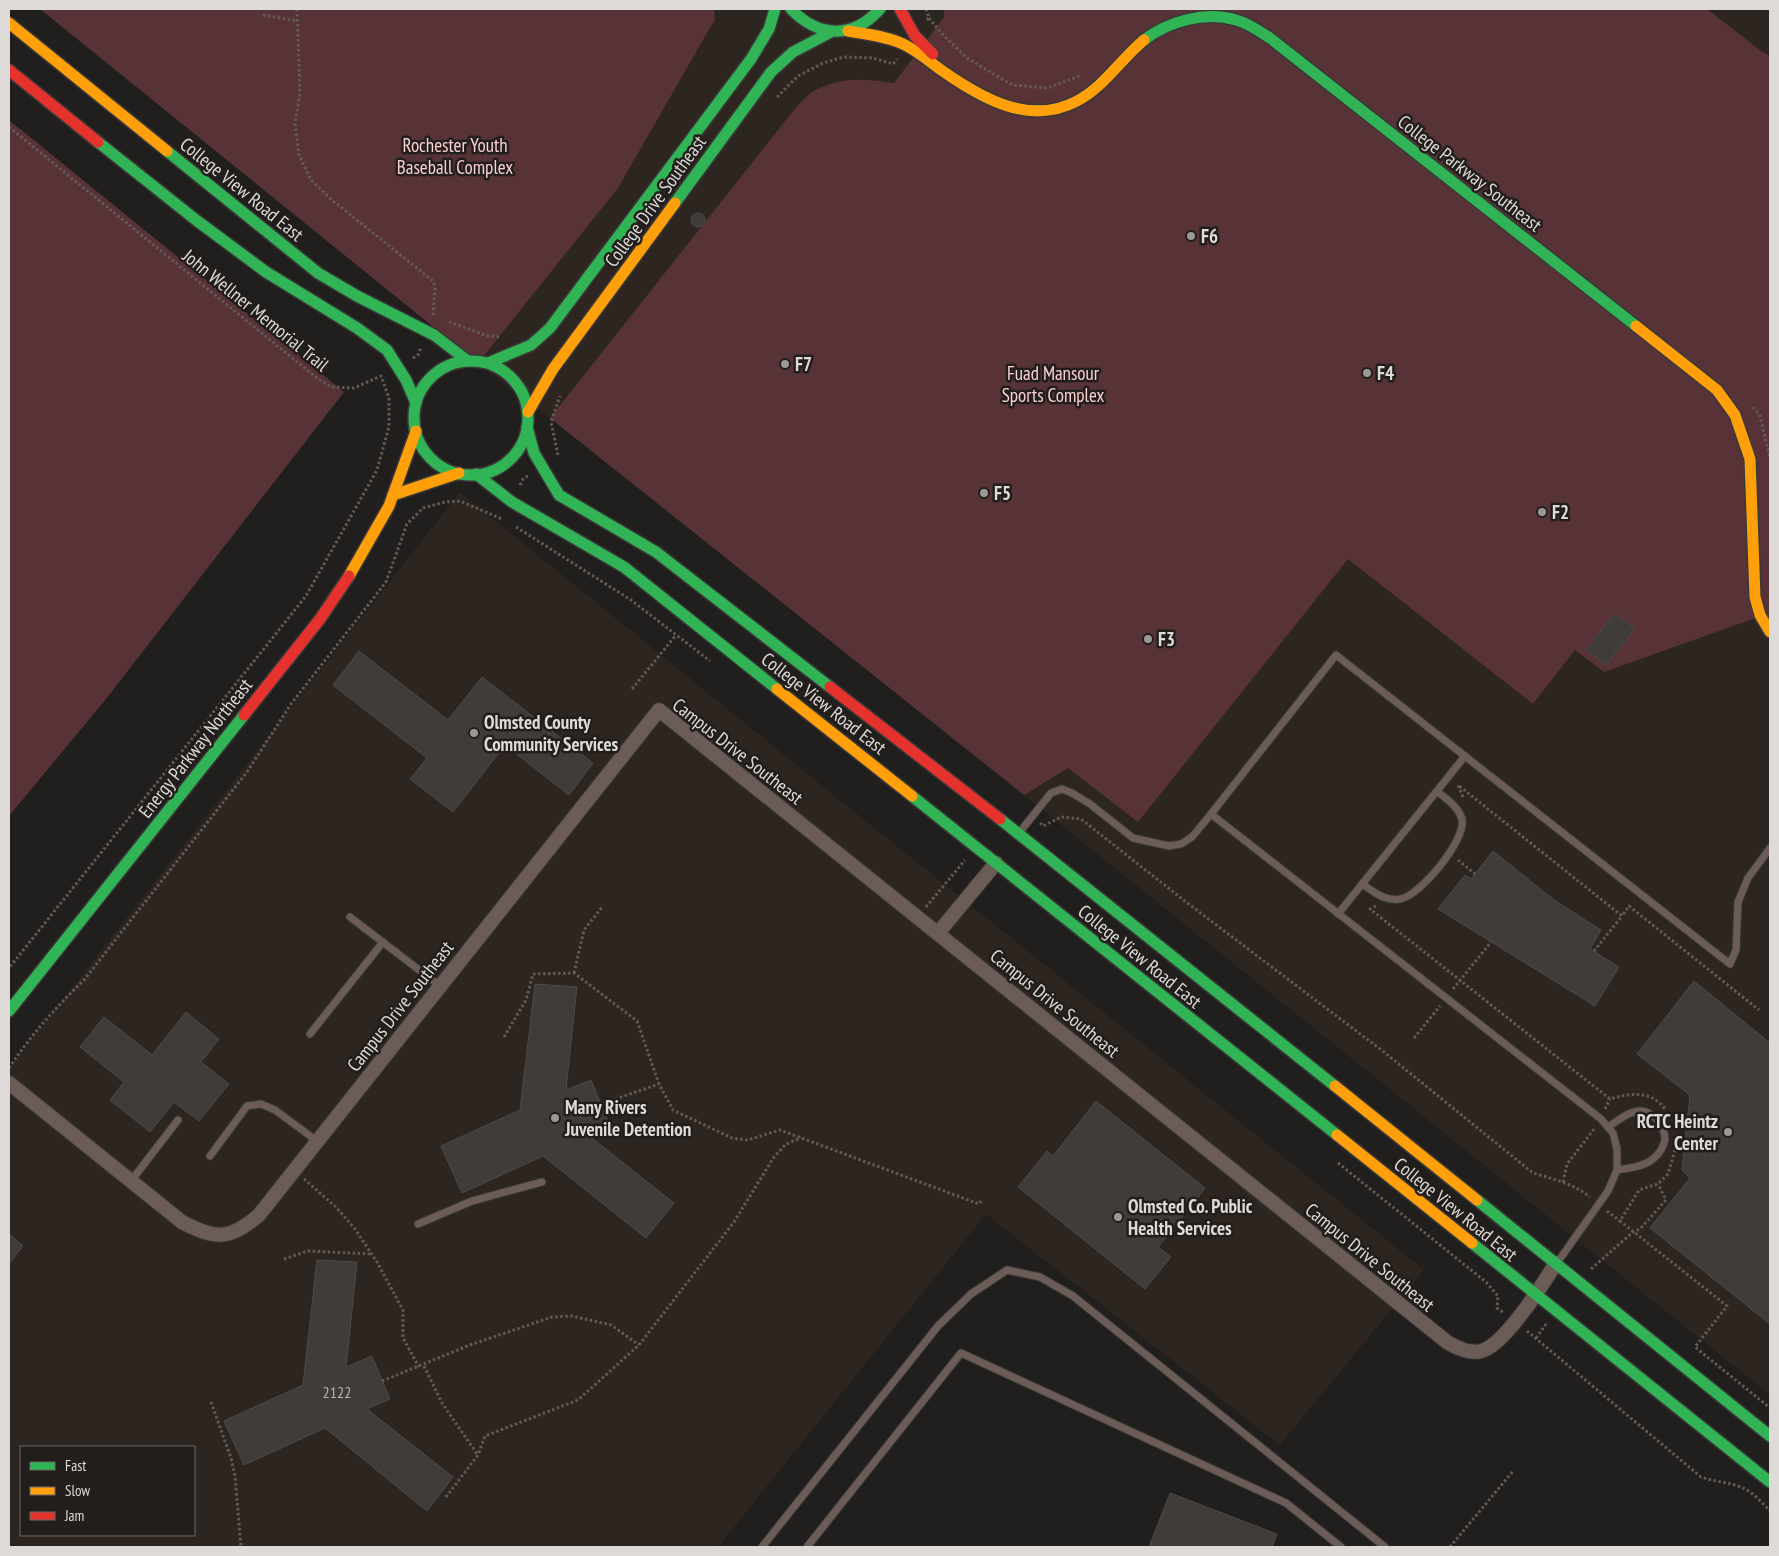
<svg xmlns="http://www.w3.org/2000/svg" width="1779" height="1556" viewBox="0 0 1779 1556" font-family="'PT Sans Narrow',sans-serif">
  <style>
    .built { fill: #2d251f; fill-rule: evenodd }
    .green { fill: #573337 }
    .building { fill: #3f3c3a; stroke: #4d4b4a }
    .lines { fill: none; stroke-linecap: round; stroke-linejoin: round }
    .lane-casing { stroke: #3a3938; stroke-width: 9 }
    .street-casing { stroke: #3a3938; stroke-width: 16 }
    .fast-casing { stroke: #3a3938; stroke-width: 14 }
    .slow-casing { stroke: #3a3938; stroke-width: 14 }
    .jam-casing { stroke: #3a3938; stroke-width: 14 }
    .path { stroke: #635a57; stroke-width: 3; stroke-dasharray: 2.5 2.5; stroke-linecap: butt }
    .lane { stroke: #6b5c57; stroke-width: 7 }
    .street { stroke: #6b5c57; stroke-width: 14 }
    .fast { stroke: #30b455; stroke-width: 11 }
    .slow { stroke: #ff9f0a; stroke-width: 11 }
    .jam { stroke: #e5322d; stroke-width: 11 }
    .poi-dot { fill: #9b9997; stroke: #221e1c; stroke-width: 2 }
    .labels { text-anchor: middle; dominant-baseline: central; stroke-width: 5; stroke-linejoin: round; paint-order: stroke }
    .number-label { font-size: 16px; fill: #b6b2b0 }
    .park-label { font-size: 19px; fill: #fbd0d3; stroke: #221e1c }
    .street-label { font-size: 19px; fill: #dddad8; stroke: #221e1c }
    .poi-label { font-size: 19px; font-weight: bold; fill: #dddad8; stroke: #221e1c; text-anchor: start }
  </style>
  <rect width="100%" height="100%" fill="#211f1d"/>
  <g class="built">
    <polygon points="40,9 1770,9 1770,1395 1024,795 550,418 478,363"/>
    <path d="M 460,492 L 836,797 L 1424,1270 L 1280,1445 L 986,1214 L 718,1547 L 9,1547 L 9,1068 ZM 21,1447 L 194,1447 L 194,1535 L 21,1535 Z"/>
  </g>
  <g class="green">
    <polygon points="40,9 714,9 715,19 618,188 478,363"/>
    <path d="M 944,9 L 1707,9 L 1761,51 L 1770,56 L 1770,619 L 1764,615 L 1604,672 L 1575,650 L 1533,704 L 1348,559 L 1138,822 L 1068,768 L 1024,795 L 550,418 L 793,111 C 800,104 807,94 816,90 C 841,76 867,79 894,83 L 944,17 Z"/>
    <polygon points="9,120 344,392 106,699 9,816"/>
  </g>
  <g class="building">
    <circle cx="698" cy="220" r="7"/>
    <polygon points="1615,613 1635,629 1606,665 1586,650"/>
    <polygon points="359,651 448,720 482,677 593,763 569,795 505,745 453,812 410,779 427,758 333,685"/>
    <polygon points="1493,851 1554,900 1601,930 1590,949 1619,967 1595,1006 1438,909 1465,875 1471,879"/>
    <polygon points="1694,981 1770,1043 1770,1324 1650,1228 1690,1178 1682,1170 1690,1095 1637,1054"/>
    <polygon points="535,984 577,987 566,1090 591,1080 610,1126 588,1135 674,1203 646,1238 543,1156 462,1193 441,1146 520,1110"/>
    <polygon points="186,1012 219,1039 201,1062 229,1084 199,1121 174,1102 150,1132 110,1100 124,1082 80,1047 104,1017 152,1055"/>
    <polygon points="1096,1101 1205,1188 1158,1247 1171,1257 1145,1289 1018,1187 1047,1151 1053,1156"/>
    <polygon points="9,1234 23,1246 9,1264"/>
    <polygon points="317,1260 357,1262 346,1367 372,1356 390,1399 367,1409 453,1477 427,1511 325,1428 244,1465 224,1421 303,1385"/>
    <polygon points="1170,1493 1277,1534 1272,1547 1149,1547"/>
  </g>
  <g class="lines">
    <defs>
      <g id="lane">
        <polyline points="1211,814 1601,1119 1613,1133 1617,1149 1617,1170 1608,1191 1557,1263"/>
        <polyline points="1019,833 1051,793 1062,789 1072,793 1090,804 1133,838 1169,846 1181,844 1192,837 1211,814 1336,655 1730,964 1736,950 1738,902 1748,878 1770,848"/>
        <path d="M 1362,884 C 1373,891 1385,902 1400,899 C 1420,896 1467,839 1462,819 C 1458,806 1446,799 1437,791"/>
        <polyline points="1338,914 1465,756"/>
        <polyline points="350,917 440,986"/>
        <polyline points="310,1034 383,942"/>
        <path d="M 1608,1127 C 1618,1121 1629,1110 1642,1111 C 1653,1112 1665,1127 1665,1139 C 1664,1146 1659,1154 1653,1159 C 1643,1167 1629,1168 1617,1170"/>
        <polyline points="210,1156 247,1106 261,1104 275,1110 317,1141"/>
        <polyline points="131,1181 178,1120"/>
        <polyline points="418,1224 472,1201 542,1182"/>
        <polyline points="762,1547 938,1326 971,1294 1007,1270 1040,1277 1073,1296 1385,1547"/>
        <polyline points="807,1547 961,1353 1286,1503 1341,1547"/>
      </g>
      <g id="street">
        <polyline points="938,933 996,863"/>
        <path d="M 9,1083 L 182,1222 C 216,1240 230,1240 259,1215 L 659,710 L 1447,1342 C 1457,1348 1469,1354 1481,1351 C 1504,1346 1543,1284 1556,1263"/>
      </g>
      <g id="fast">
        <path d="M 791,9 C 819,38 853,39 880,9"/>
        <path d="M 1144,40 C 1169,21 1205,11 1236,20 C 1248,23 1259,31 1270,38 L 1636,326"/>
        <polyline points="98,142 196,220 266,272 357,328 387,350 406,380 416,403"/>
        <polyline points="167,151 318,273 357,296 434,335 468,361"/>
        <polyline points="675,203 771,72 793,52 831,32"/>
        <circle cx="471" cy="418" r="57"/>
        <polyline points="488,363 531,345 550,328 751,59 769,29 775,9"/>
        <polyline points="527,427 534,453 559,495 656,552 830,687"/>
        <polyline points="476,474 512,502 624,567 777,689"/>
        <polyline points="912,796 1337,1135"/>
        <polyline points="1000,819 1335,1086"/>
        <polyline points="9,1011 244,715"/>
        <polyline points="1477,1200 1770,1436"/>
        <polyline points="1472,1243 1770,1482"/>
      </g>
      <g id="slow">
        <polyline points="9,23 167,151"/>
        <path d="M 848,31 C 866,34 886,36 903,44 C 918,51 931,63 944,72 C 983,99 1030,126 1077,101 C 1104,87 1121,59 1144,40"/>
        <polyline points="1636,326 1717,390 1735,415 1750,459 1755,597 1760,615 1770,632"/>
        <polyline points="528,412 553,369 675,203"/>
        <polyline points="393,495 459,473"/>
        <polyline points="349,576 389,506 416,431"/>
        <polyline points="777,689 912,796"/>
        <polyline points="1335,1086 1477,1200"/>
        <polyline points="1337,1135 1472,1243"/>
      </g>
      <g id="jam">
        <polyline points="900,9 915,36 933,54"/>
        <polyline points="9,70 98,142"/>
        <polyline points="830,687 1000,819"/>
        <polyline points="244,715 320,619 349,576"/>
      </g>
    </defs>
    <use href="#lane" class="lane-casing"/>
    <use href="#street" class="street-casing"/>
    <use href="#fast" class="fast-casing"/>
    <use href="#slow" class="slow-casing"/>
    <use href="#jam" class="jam-casing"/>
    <g class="path">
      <polyline points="297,9 300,93 295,123 299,155 311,180 332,200 433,281 435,287 433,315"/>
      <polyline points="926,9 929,18 926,21"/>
      <polyline points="263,15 298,21"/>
      <polyline points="929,18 941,33 967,58 1012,85 1048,88 1082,75"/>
      <polyline points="777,97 798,76 823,63 844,57 873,58 893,64 897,59"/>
      <polyline points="9,127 318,379 331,387 354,388 381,376 389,398 389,427 377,470 306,596 9,968"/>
      <polyline points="449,322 488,336 500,337"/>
      <polyline points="413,358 418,355 421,347"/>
      <polyline points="1753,407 1760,416 1770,458"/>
      <polyline points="558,455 551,422 560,396"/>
      <polyline points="520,485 523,479 529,475"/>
      <polyline points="516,527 631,600 710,661"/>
      <polyline points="632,689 676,635"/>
      <polyline points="1463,797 1458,785 1622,916 1629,906 1759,1010"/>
      <path d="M 1040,823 L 1043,826 L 1061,817 L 1081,819 L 1186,902 L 1384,1052 L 1533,1173 C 1553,1179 1574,1184 1590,1197"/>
      <polyline points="1458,860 1475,874"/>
      <path d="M 1376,906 L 1370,909 L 1610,1099 C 1631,1093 1651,1090 1665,1109"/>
      <polyline points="926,907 965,860"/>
      <polyline points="1594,951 1622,916"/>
      <polyline points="574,973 584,930 603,906"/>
      <polyline points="1453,989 1491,942"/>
      <polyline points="504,1037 526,1000 533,974 574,973 637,1021 659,1084 673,1110 732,1138 748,1140 780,1130 979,1204 983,1199"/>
      <polyline points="1414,1038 1440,1006"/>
      <path d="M 9,1068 C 30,1036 56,1007 84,980 L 247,772 L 291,704 L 386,582 L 407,524 L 423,508 L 445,502 L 460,501 L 502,519"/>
      <polyline points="601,1104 659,1084"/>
      <polyline points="1605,1109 1610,1099"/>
      <polyline points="1675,1150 1668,1174 1658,1184 1639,1190 1620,1221 1727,1306 1695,1347 1770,1408"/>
      <polyline points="1338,1163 1486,1282 1498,1296 1497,1308 1504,1313"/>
      <polyline points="304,1179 336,1207 355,1229 377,1262 403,1310 403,1338 419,1367"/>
      <polyline points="1563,1182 1567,1164 1595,1128"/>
      <polyline points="1607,1211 1620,1221"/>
      <polyline points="284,1259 308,1251 372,1254"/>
      <polyline points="1591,1269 1633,1232 1640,1229 1666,1200 1658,1184"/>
      <path d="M 1527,1331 L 1701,1477 C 1715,1482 1730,1482 1743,1488 C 1753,1492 1763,1504 1770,1511"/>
      <polyline points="1536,1338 1546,1324"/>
      <polyline points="424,1366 442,1403 477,1454"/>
      <polyline points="382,1381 470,1345 552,1317 572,1316 611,1325 639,1345"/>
      <polyline points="211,1402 231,1458 235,1476 241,1547"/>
      <polyline points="446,1497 478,1455 485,1436 578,1400 639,1345 734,1222 774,1157 786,1144 801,1138"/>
      <polyline points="1450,1547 1514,1470"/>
    </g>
    <use href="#lane" class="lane"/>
    <use href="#street" class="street"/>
    <use href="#fast" class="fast"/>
    <use href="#slow" class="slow"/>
    <use href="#jam" class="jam"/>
  </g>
  <g class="poi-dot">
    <circle cx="1191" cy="236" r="5"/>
    <circle cx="785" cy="364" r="5"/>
    <circle cx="1367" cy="373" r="5"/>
    <circle cx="984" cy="493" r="5"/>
    <circle cx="1542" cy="512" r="5"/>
    <circle cx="1148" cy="639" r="5"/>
    <circle cx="474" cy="733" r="5"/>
    <circle cx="555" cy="1118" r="5"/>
    <circle cx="1728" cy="1132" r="5"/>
    <circle cx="1118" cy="1217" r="5"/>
  </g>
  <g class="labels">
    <g class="number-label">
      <text x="337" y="1392">2122</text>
    </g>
    <g class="park-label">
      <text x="455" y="145">Rochester Youth<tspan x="455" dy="22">Baseball Complex</tspan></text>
      <text x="1053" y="373">Fuad Mansour<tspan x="1053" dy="22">Sports Complex</tspan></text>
    </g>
    <g class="street-label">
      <text transform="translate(1470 173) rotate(38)">College Parkway Southeast</text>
      <text transform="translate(242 189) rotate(39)">College View Road East</text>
      <text transform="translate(655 201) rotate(-54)">College Drive Southeast</text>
      <text transform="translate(256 310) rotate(39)">John Wellner Memorial Trail</text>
      <text transform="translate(824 703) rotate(38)">College View Road East</text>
      <text transform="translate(195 748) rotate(-52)">Energy Parkway Northeast</text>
      <text transform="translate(738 751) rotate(38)">Campus Drive Southeast</text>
      <text transform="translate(1140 956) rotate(39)">College View Road East</text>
      <text transform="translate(1055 1003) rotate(39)">Campus Drive Southeast</text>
      <text transform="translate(400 1006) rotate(-52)">Campus Drive Southeast</text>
      <text transform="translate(1456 1209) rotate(39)">College View Road East</text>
      <text transform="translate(1370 1257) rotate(39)">Campus Drive Southeast</text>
    </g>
    <g class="poi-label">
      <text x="1201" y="236">F6</text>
      <text x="795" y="364">F7</text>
      <text x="1377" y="373">F4</text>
      <text x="994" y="493">F5</text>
      <text x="1552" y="512">F2</text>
      <text x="1158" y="639">F3</text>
      <text x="484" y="722">Olmsted County<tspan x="484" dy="22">Community Services</tspan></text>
      <text x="565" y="1107">Many Rivers<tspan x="565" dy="22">Juvenile Detention</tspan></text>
      <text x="1718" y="1121" text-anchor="end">RCTC Heintz<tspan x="1718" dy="22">Center</tspan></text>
      <text x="1128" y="1206">Olmsted Co. Public<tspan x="1128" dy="22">Health Services</tspan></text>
    </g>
  </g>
  <rect width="1779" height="1556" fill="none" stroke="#dddad8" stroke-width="20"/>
  <rect x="20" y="1446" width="175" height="90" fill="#221e1c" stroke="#6d6967"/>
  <rect x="30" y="1462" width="25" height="8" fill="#30b455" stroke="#6d6967"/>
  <text x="65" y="1471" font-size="15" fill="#dddad8">Fast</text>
  <rect x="30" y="1487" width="25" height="8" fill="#ff9f0a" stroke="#6d6967"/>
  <text x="65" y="1496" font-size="15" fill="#dddad8">Slow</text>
  <rect x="30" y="1512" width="25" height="8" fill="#e5322d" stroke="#6d6967"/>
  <text x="65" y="1521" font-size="15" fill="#dddad8">Jam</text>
</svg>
